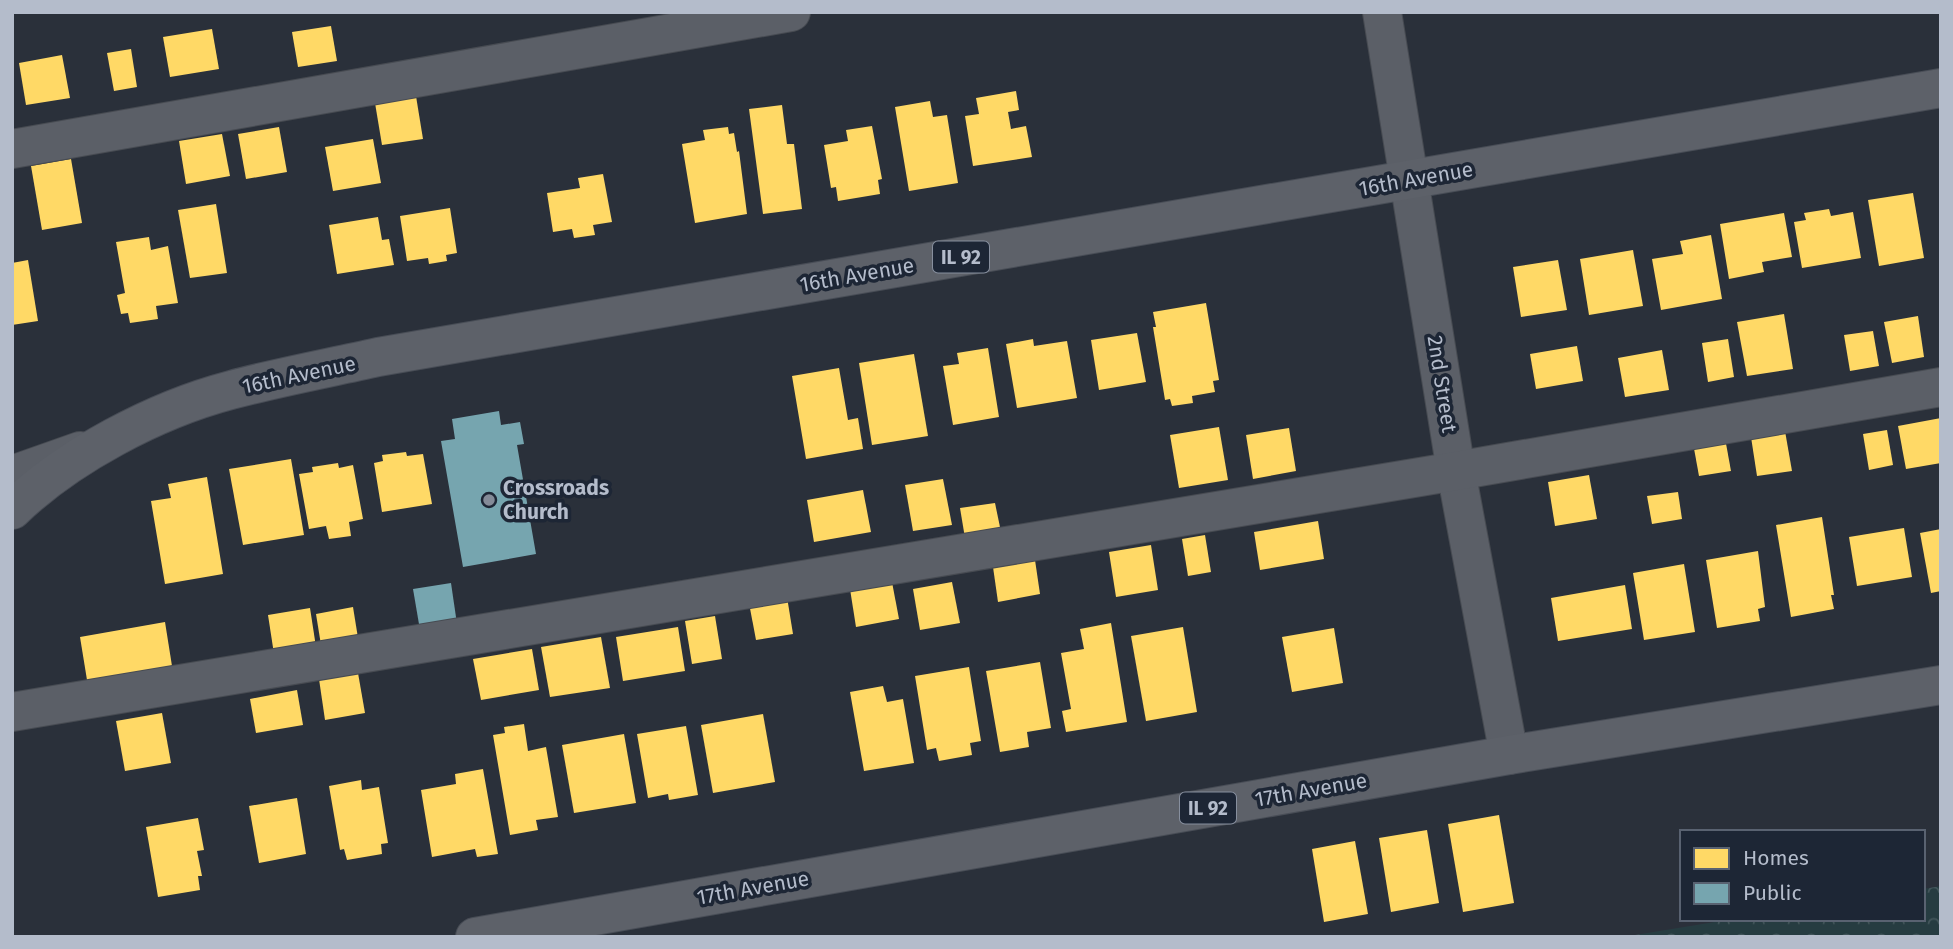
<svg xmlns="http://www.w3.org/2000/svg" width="1953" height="949" viewBox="0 0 1953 949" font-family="'Fira Sans',sans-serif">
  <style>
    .forest { fill: url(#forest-crowns) }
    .homes { fill: #ffd966 }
    .public { fill: #76a5af }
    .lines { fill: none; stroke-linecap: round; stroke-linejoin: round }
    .minor-casing { stroke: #474b52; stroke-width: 40 }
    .major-casing { stroke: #484d56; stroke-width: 40 }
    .minor { stroke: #5b5f67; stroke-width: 38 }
    .major { stroke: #5d6169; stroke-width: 38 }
    .poi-dot { fill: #848b98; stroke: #1d2635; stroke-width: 2.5 }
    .labels { text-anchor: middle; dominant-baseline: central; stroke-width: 7; stroke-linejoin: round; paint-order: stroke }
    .shield { fill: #1d2635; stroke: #878f9e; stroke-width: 2 }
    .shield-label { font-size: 19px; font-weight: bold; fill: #b4bccb }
    .street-label { font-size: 21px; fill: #b4bccb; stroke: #1d2635 }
    .poi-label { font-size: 21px; font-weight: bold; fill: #b4bccb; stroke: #1d2635; text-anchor: start }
  </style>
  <defs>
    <pattern id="forest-crowns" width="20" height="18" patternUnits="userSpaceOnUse" patternTransform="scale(1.75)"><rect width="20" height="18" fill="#263c41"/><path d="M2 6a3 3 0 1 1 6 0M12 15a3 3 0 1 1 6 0" fill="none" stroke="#43565b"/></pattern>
  </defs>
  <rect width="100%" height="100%" fill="#2a303a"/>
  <polygon class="forest" points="1941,886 1941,937 1623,937 1733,919 1923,919 1923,889"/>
  <g class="homes">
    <polygon points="331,26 337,61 298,67 292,32"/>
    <polygon points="212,29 219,69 170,77 163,37"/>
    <polygon points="131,49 137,87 114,91 107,53"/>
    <polygon points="62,55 70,98 26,105 19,63"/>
    <polygon points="415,90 423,139 382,145 374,97"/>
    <polygon points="1016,91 1019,110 1008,112 1011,129 1026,126 1032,157 973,166 965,116 979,114 976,98"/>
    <polygon points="930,101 933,117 947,115 958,183 909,191 895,107"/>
    <polygon points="782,105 787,144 794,144 802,209 763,214 749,109"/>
    <polygon points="872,126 882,179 878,180 880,194 838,201 836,187 831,188 824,145 848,141 846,130"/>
    <polygon points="279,127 287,172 246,179 238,134"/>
    <polygon points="728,127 729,134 734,133 737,152 739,151 747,214 695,223 682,144 705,140 703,130"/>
    <polygon points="222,134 230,176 186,184 179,141"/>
    <polygon points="373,139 381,183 333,191 325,147"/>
    <polygon points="71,159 82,223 42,230 31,166"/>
    <polygon points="603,174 612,222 593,225 595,235 574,238 572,229 553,232 547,193 580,188 578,178"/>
    <polygon points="1913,193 1924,258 1879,266 1868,200"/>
    <polygon points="216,204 227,273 190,278 178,210"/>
    <polygon points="450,208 457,253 446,255 447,261 429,264 428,258 407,261 400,216"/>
    <polygon points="1829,209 1831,216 1853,212 1861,258 1802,268 1794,222 1806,220 1804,213"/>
    <polygon points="1784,213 1792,257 1762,262 1764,272 1729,279 1720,224"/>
    <polygon points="378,217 382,240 389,239 394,265 337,274 329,225"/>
    <polygon points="1711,235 1722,299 1661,310 1652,259 1683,254 1680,241"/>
    <polygon points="149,237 151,250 168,246 178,303 156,306 158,319 130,323 128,313 121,314 117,295 125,293 116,242"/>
    <polygon points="1633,250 1643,306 1589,315 1580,259"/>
    <polygon points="28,260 38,321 12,325 12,263"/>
    <polygon points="1558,260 1567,310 1521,317 1513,267"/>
    <polygon points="1206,303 1219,380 1213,381 1215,392 1192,396 1193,403 1172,406 1170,399 1165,400 1153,327 1156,327 1153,312"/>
    <polygon points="1784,314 1793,369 1747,376 1737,322"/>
    <polygon points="1918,316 1924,357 1892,363 1884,322"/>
    <polygon points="1873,331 1879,366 1850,371 1844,335"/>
    <polygon points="1137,333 1146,382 1099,390 1091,340"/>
    <polygon points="1033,339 1034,346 1067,341 1077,398 1017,408 1006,344"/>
    <polygon points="1728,339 1734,377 1708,382 1702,343"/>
    <polygon points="1577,346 1583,381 1536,389 1530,354"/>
    <polygon points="988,348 999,417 953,425 943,366 959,364 957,353"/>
    <polygon points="1662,350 1669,390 1625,397 1618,358"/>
    <polygon points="914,354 928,436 872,445 859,363"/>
    <polygon points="839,368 848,420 858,418 863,449 806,459 792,376"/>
    <polygon points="1941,418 1941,463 1906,469 1898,426"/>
    <polygon points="1219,427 1228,480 1179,488 1170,435"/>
    <polygon points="1289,428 1296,471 1253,479 1246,435"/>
    <polygon points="1887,430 1893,465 1869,470 1863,434"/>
    <polygon points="1785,431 1792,471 1757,476 1751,437"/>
    <polygon points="1725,438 1731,471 1699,476 1693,443"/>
    <polygon points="406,452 407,456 423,454 432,504 382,512 374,463 383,461 382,455"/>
    <polygon points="291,459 304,535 243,545 229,469"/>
    <polygon points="338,463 339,468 353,465 363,519 349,522 351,536 329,539 326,526 309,529 299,474 313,472 312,467"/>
    <polygon points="1589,475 1597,519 1555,526 1548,482"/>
    <polygon points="207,477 223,574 165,584 151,501 171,498 168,484"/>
    <polygon points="943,479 952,525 913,531 905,485"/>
    <polygon points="863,490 871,532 814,542 807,500"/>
    <polygon points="1678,492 1682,519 1652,524 1647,496"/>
    <polygon points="995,503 1001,532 965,538 960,508"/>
    <polygon points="1822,517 1834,595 1831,595 1834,609 1791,617 1776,525"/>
    <polygon points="1318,521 1324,559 1260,570 1254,532"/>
    <polygon points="1904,528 1912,577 1857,586 1849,537"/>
    <polygon points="1941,529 1941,591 1931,593 1920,533"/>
    <polygon points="1205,535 1211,572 1188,576 1182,539"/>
    <polygon points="1151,545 1158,590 1116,597 1109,552"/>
    <polygon points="1758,551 1765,607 1758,609 1760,621 1717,628 1706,560"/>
    <polygon points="1035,560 1040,594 998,602 993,567"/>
    <polygon points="1684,564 1695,632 1644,640 1633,573"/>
    <polygon points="892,582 899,619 856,627 850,589"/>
    <polygon points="952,582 960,623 920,630 913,589"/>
    <polygon points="1625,585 1632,629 1558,641 1551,598"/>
    <polygon points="787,597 793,634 756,640 749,603"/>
    <polygon points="353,607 358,638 321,645 316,614"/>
    <polygon points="310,608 316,647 274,654 268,615"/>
    <polygon points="715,616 722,659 692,664 685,621"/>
    <polygon points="165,622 172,666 87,680 80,637"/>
    <polygon points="1111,623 1127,722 1066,732 1062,711 1071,709 1061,653 1084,649 1080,629"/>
    <polygon points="678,627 685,671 623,681 616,637"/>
    <polygon points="1183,627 1197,712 1146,721 1131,636"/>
    <polygon points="1334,628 1343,683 1292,692 1282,637"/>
    <polygon points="601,637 610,688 550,697 541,647"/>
    <polygon points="532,649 539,690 481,700 473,659"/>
    <polygon points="1040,662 1051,728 1027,732 1029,747 1000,752 986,671"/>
    <polygon points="969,667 981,741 970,743 972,755 939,761 936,748 927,750 915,676"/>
    <polygon points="358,673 365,713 325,720 319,679"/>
    <polygon points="883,686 887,702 903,699 914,763 864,771 850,692"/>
    <polygon points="297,690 303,725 256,733 250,699"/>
    <polygon points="162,713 171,763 125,771 116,721"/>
    <polygon points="763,714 775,782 713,793 701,725"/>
    <polygon points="524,724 528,751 546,747 558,817 536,820 538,830 510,835 493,735 505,733 504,727"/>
    <polygon points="686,726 698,795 669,800 668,794 648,798 637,734"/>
    <polygon points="624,734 636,803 574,813 562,745"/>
    <polygon points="483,769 498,854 477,857 475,849 432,857 421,790 456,784 455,774"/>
    <polygon points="361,780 362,790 379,787 388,843 381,844 382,854 347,860 344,849 340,850 329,786"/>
    <polygon points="297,798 306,854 259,863 249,806"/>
    <polygon points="1499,815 1514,903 1463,912 1448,824"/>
    <polygon points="198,818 204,850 197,851 202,876 198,876 200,890 158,897 146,827"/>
    <polygon points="1427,830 1439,903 1391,912 1379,838"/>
    <polygon points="1355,841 1368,914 1324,922 1312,849"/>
  </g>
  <g class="public">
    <polygon points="499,411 501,425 520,422 524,444 517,445 536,554 463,567 441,441 455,439 452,419"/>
    <polygon points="451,583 457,624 420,630 413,589"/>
  </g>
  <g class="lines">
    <defs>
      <g id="minor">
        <polyline points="1382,12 1456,471 1509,755"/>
        <polyline points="12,149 791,12"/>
        <polyline points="12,475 80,451"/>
        <polyline points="12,712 1456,471 1941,387"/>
      </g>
      <g id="major">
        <path d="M 12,510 C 68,456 155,410 231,390 C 279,377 329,368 378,357 L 1941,88"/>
        <polyline points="475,937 1509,755 1941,685"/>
      </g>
    </defs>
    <use href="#minor" class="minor-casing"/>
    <use href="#major" class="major-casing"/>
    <use href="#minor" class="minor"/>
    <use href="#major" class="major"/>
  </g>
  <circle class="poi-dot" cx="489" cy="500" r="7"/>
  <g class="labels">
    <g class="shield">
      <rect x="933" y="241.5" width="56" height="31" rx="5"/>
      <rect x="1180" y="792.5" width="56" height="31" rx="5"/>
    </g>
    <g class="shield-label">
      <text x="961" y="257">IL 92</text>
      <text x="1208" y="808">IL 92</text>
    </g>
    <g class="street-label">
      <text transform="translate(1416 179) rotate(-10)">16th Avenue</text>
      <text transform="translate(857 275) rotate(-10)">16th Avenue</text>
      <text transform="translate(299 375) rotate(-12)">16th Avenue</text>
      <text transform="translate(1442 384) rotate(81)">2nd Street</text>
      <text transform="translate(1311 790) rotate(-10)">17th Avenue</text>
      <text transform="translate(753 888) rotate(-10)">17th Avenue</text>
    </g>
    <g class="poi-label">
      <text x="503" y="488">Crossroads<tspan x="503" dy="24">Church</tspan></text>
    </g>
  </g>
  <rect width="1953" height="949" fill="none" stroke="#b4bccb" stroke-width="28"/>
  <rect x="1680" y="830" width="245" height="91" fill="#1d2635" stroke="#596271" stroke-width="2"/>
  <rect x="1694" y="848" width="35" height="21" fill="#ffd966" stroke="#596271" stroke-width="2"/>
  <text x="1743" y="865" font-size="21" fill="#b4bccb">Homes</text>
  <rect x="1694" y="883" width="35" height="21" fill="#76a5af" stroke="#596271" stroke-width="2"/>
  <text x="1743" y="900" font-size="21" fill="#b4bccb">Public</text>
</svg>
